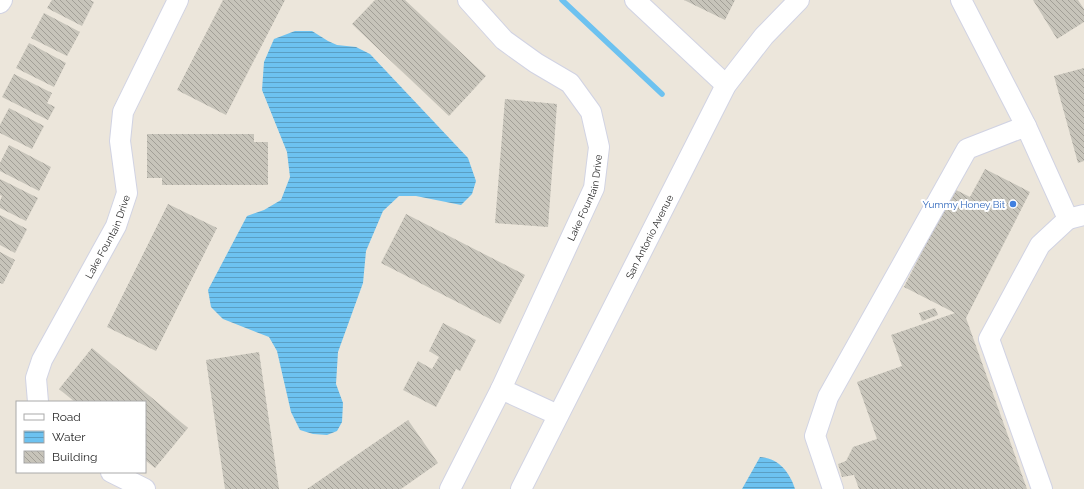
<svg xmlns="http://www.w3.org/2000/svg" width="1084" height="489" viewBox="0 0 1084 489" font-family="Raleway,sans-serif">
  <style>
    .water { fill: url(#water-rules) }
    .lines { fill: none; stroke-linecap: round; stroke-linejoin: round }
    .stream { stroke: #6dc2f0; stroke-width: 5.5 }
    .building { fill: url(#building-back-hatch) }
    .minor-casing { stroke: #d1d3e3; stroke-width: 22 }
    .minor { stroke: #fff; stroke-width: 20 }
    .shop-dot { fill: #3f7fe0; stroke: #fff; stroke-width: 1.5 }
    .labels { text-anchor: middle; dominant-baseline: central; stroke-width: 4; stroke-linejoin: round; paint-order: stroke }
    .street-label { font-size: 10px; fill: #2a2a2a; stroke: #fff }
    .shop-label { font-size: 10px; fill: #366cbe; stroke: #fff; text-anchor: end }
  </style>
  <defs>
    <pattern id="water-rules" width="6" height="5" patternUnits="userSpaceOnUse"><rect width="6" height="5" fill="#6dc2f0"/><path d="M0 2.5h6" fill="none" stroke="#5a9ec3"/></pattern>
    <pattern id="building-back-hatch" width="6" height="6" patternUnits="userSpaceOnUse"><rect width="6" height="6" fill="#c7c4ba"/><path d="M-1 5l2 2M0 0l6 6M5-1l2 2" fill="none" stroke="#a29f97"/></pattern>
  </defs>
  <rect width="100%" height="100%" fill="#ece6db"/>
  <g class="water">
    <polygon points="295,31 312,31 328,41 337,45 356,47 370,54 468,158 476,181 472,194 461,205 416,196 399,196 383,211 366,251 363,283 338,352 336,384 343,403 342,422 337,431 327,435 313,434 300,430 291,412 277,351 269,337 223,319 211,307 208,290 247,216 264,210 281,200 290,177 287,152 262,90 264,62 274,39"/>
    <path d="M 760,457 C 779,458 790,473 795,489 L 742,489 Z"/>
  </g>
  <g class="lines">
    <polyline class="stream" points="562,0 662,94"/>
  </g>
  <g class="building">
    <polygon points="52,0 90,0 94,2 82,26 47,8"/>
    <polygon points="223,0 285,0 226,115 177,90"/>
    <polygon points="375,0 405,0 486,76 449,116 352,24"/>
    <polygon points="684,0 735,0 725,20"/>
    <polygon points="1033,0 1078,0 1084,9 1084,22 1057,39"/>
    <polygon points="44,13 80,32 67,56 31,38"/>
    <polygon points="29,43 66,63 54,87 16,68"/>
    <polygon points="1084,68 1084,161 1078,163 1054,76"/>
    <polygon points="14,74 52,93 47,103 55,107 48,120 2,97"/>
    <polygon points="505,99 557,104 548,227 495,223"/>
    <polygon points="9,108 44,126 32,149 0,133 0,125"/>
    <polygon points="147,134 254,134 254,142 268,142 268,185 162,185 162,178 147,178"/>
    <polygon points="9,145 51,167 39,191 0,171 0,163"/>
    <polygon points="985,169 1030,192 966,318 1027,489 859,489 854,475 842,477 838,464 846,461 853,447 877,439 857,382 902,366 891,335 955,313 904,287 954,189 970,197"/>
    <polygon points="0,179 38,198 26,221 0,208 0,201 2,196 0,195"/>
    <polygon points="168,204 217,228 156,351 107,327"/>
    <polygon points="406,214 525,275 500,324 381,263"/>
    <polygon points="0,215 27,229 15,253 0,245"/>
    <polygon points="0,252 15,260 3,284 0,283"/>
    <polygon points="935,308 938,315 922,321 919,313"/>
    <polygon points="443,323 476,340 460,371 456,369 436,407 403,390 418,361 432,369 439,357 429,351"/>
    <polygon points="92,348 188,428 155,468 145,460 145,402 75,402 59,389"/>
    <polygon points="259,352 279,489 225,489 206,360"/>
    <polygon points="408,420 438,463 401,489 307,489"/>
  </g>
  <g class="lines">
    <defs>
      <g id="minor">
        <polyline points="635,0 726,85"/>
        <polyline points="961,0 1026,126"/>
        <polyline points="0,3 2,0"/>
        <polyline points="501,389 558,415"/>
        <path id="s1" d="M 38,402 L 36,378 L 42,360 L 116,226 L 127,193 L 120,141 L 123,112 L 178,0"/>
        <polyline points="111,472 145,489"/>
        <path id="s2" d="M 450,489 L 501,389 L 594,188 L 599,147 L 591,112 L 570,83 L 536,63 L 504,40 L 468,0"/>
        <path id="s3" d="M 521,489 L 726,85 L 764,36 L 799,0"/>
        <polyline points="833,489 815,436 828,397 967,149 1026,126 1068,219 1084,215"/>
        <polyline points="1042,489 989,339 1040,245 1068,219"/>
      </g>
    </defs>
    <use href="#minor" class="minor-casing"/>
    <use href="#minor" class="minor"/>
  </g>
  <circle class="shop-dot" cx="1013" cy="204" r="4"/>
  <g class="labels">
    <g class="street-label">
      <text stroke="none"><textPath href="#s2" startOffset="322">Lake Fountain Drive</textPath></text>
      <text stroke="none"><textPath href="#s1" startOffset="183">Lake Fountain Drive</textPath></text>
      <text stroke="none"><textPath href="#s3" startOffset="283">San Antonio Avenue</textPath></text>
    </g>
    <g class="shop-label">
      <text x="1005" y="204">Yummy Honey Bit</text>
    </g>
  </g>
  <rect x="16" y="401" width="130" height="72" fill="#ffffff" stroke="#aaaaaa"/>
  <rect x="24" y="414" width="20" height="6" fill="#ffffff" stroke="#aaaaaa"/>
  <text x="52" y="421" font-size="12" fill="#2a2a2a">Road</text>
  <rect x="24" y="431" width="20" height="12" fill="url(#water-rules)" stroke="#aaaaaa"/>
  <text x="52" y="441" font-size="12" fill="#2a2a2a">Water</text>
  <rect x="24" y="451" width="20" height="12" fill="url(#building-back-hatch)" stroke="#aaaaaa"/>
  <text x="52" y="461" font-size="12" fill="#2a2a2a">Building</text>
</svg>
